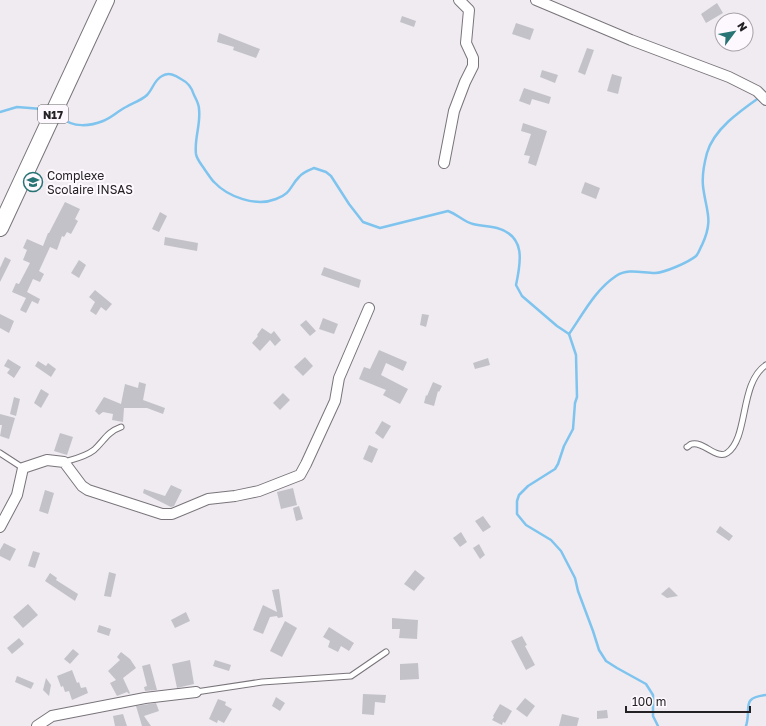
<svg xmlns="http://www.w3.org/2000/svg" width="766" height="726" viewBox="0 0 766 726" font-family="'Golos Text',sans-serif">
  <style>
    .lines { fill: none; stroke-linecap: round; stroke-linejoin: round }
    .stream { stroke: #7ec4ee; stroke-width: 2.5 }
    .building { fill: #c4c2c9 }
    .lane-casing { stroke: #79747a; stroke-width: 7 }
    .street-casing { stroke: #79747a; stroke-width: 12 }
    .primary-casing { stroke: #79747a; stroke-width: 18 }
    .lane { stroke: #fff; stroke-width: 5 }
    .street { stroke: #fff; stroke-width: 10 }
    .primary { stroke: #fff; stroke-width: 16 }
    .labels { text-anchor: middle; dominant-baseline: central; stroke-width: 4; stroke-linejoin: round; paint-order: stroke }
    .shield { fill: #fdf8fe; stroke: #646265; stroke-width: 1 }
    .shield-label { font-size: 11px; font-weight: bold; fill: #232123 }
    .poi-label { font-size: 12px; fill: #232123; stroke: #fdf8fe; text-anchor: start }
  </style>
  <rect width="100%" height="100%" fill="#efebf1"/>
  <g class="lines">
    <g class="stream">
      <polyline points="0,112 17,107 42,109"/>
      <path d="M 63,118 C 72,128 91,126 103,121 C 111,118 118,111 126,107 C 133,103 142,100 147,95 C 153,89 154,80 162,76 C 169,72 175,75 181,79 C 187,82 192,88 194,95 C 196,99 199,104 199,109 C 201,124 194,139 196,154 C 197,160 202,165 205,170 C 208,174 211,179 214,182 C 228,197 256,207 276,199 C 291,194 290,186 299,177 C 303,172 309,170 314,168 L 326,172 L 331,176 L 349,204 L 363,222 L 380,228 L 448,211 C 457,214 464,222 473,224 C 481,226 489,226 497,228 C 526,236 521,262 516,285 L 522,296 L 557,326 L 569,334 L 576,355 L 577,397 L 575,403 L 573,429 L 564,446 L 558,464 L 555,469 L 528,486 L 519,495 L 517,501 L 517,514 L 526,525 L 551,540 L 561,551 L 575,578 L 578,591 L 593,631 L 599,650 L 606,661 L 617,668 L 646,684 L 653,695 L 653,716 L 658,726"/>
      <path d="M 569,334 C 583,314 595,290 616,276 C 628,268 642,273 655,273 C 664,273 689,262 696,256 C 699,253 700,248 702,245 C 714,219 706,212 703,186 C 702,176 704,164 707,153 C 714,129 740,111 760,97"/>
      <path d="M 746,726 C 752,707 740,698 766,695"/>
    </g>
  </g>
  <g class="building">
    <polygon points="717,3 723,13 706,23 701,14"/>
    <polygon points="402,16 416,21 414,27 400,22"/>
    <polygon points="516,23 534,29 530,40 512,34"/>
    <polygon points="219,33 260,49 256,58 233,50 234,47 217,42"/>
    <polygon points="587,48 594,50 585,75 578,72"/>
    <polygon points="542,70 558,75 555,83 540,77"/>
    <polygon points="612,74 622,77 618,94 607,91"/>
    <polygon points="524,88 551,97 549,104 532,99 530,105 519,101"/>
    <polygon points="523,123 547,131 536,166 528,163 530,156 524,155 531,134 521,131"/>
    <polygon points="585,182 600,188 596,199 581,193"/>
    <polygon points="65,202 80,209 75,219 78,221 71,234 67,232 64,237 62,236 57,250 50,247 39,271 44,274 40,282 33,279 27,292 40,299 38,304 32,301 26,313 20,310 26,298 12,292 16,283 19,284 30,263 23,260 27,250 23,248 27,239 43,246 48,233 49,233"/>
    <polygon points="160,212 167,216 159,232 152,229"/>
    <polygon points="165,237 198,243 197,251 164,245"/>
    <polygon points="5,257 11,260 0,282 0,268"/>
    <polygon points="79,260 86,265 79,278 71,273"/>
    <polygon points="324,267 361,280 359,288 321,275"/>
    <polygon points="95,290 112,304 106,311 101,307 96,315 90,311 95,302 89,297"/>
    <polygon points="0,314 14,321 9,333 0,328"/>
    <polygon points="422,314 429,315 426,327 420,325"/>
    <polygon points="323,318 338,324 334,334 319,329"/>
    <polygon points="306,320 316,331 310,336 300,325"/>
    <polygon points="262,328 271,334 274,331 281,340 275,346 270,340 260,351 252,343 258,336 257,335"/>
    <polygon points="379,350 407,362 403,371 386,363 381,375 408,389 400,404 383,395 386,390 359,379 364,367 370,369"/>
    <polygon points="305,357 313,366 303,376 294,367"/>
    <polygon points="488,358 490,365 475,369 473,363"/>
    <polygon points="8,359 21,367 14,378 7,373 10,369 4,366"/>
    <polygon points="38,361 46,366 48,363 56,369 51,377 35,366"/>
    <polygon points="139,382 146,384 143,400 165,408 163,414 147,408 124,408 123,422 112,420 113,414 103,412 99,415 95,411 104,397 121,404 125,384 138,388"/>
    <polygon points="433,382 442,386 439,392 438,391 434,406 424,403 426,395 427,396"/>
    <polygon points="41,389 49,394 41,408 34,403"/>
    <polygon points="283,393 290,400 280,410 273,403"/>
    <polygon points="14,397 20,399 16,416 10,414"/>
    <polygon points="0,414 15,418 9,439 0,436 2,425 0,425"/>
    <polygon points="382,421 391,426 383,439 375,433"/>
    <polygon points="60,433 73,437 67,455 54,451"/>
    <polygon points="369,445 378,449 372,463 363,459"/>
    <polygon points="171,485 182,490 174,506 171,507 143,493 144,489 165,496"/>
    <polygon points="293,488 297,505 281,509 277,492"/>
    <polygon points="45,490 54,493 48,514 39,511"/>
    <polygon points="299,506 303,519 296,521 293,508"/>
    <polygon points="483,516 491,527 483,532 475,521"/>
    <polygon points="720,526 733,536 729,541 716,532"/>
    <polygon points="461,532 467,542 460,547 453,538"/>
    <polygon points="4,543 16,549 10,561 0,556 0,550"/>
    <polygon points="479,544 485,555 480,559 473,548"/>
    <polygon points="33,551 40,553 35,568 28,566"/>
    <polygon points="415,570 425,578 414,591 404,584"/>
    <polygon points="109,572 116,574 111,597 104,596"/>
    <polygon points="50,573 57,578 56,580 78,594 75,601 45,581"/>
    <polygon points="669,587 678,596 667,598 661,594"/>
    <polygon points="279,589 283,617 278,618 277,616 270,617 263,634 253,630 263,605 277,612 272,590"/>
    <polygon points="28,604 38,615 23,628 13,617"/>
    <polygon points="186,612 190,621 175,628 171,620"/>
    <polygon points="392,618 418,620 417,639 399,638 400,629 392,629"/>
    <polygon points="285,621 297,628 282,657 270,651"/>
    <polygon points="99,625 111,629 109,636 97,632"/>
    <polygon points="329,627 354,643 349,651 341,646 338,652 328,647 330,641 323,637"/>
    <polygon points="522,636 527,645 525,646 535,665 526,670 511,641"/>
    <polygon points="19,638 24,644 12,654 7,648"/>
    <polygon points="73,649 79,654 70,664 64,659"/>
    <polygon points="121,652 130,659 136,668 123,678 130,693 129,694 127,692 117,696 110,683 116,680 108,671 120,660 117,657"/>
    <polygon points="190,660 194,684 177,688 172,664"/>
    <polygon points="215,660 231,665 229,671 213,666"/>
    <polygon points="418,663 419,679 400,680 400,664"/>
    <polygon points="150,664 157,690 145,691 144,687 147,686 142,666"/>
    <polygon points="72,670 77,683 79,682 81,688 86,687 88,693 72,700 69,691 65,692 63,686 61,687 57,676"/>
    <polygon points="17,676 34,683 31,689 15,682"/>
    <polygon points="46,678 51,685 49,696 43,690"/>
    <polygon points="363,694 386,695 385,703 375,702 374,715 362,714"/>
    <polygon points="276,697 285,703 280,711 272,706"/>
    <polygon points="525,698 535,706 527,717 516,709"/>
    <polygon points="218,699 226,702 225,705 232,709 224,723 218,720 217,723 209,719"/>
    <polygon points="156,703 159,711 144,716 151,726 142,726 136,706"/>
    <polygon points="500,704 512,711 505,723 503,722 502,725 492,720 494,717 493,716"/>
    <polygon points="607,710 608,718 597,719 597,711"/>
    <polygon points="123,714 127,726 115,726 113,716"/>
    <polygon points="562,714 579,718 577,726 559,726"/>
  </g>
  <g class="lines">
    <defs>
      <g id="lane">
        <path d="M 687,447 C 689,446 690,444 692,444 C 703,441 717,460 727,453 C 749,438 739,383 766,365"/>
        <polyline points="0,453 23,468"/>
        <path d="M 64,462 C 74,459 85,457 94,450 C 104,441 107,432 121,427"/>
        <polyline points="196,692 262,682 351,676 386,652"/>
      </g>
      <g id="street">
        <polyline points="536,0 631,40 729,77 757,91 766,100"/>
        <polyline points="444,163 454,111 465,82 473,66 473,58 466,43 469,10 459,0"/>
        <polyline points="0,527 17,495 23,468 47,460 64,462 82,486 88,490 162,514 172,514 208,499 235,496 259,491 300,475 306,464 335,401 339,378 369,308"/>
        <polyline points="37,726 52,716 145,698 196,692"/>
      </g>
      <polyline id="primary" points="0,228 106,0"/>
    </defs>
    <use href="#lane" class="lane-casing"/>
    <use href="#street" class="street-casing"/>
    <use href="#primary" class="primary-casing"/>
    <use href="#lane" class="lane"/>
    <use href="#street" class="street"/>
    <use href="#primary" class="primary"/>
  </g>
  <defs>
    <symbol id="school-ring" viewBox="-11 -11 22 22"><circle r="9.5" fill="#fdf8fe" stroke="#287374" stroke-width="1.5"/><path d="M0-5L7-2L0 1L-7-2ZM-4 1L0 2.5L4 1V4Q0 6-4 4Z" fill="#287374"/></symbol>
  </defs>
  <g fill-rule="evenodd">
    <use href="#school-ring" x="22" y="171" width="22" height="22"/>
  </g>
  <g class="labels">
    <rect class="shield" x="38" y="105" width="30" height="18" rx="3"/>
    <g class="shield-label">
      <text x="53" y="114">N17</text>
    </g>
    <g class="poi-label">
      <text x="47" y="175">Complexe<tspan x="47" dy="14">Scolaire INSAS</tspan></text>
    </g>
  </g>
  <g transform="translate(734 32) rotate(58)"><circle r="19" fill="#fdf8fe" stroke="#a6a2a6"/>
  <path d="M0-3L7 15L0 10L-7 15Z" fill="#287374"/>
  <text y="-6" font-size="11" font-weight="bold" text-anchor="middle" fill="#232123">N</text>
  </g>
  <path d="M626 706v6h124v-6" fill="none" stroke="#232123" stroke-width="2"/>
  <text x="632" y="706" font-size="12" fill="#232123" stroke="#fdf8fe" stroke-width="3" paint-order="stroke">100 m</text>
</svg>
